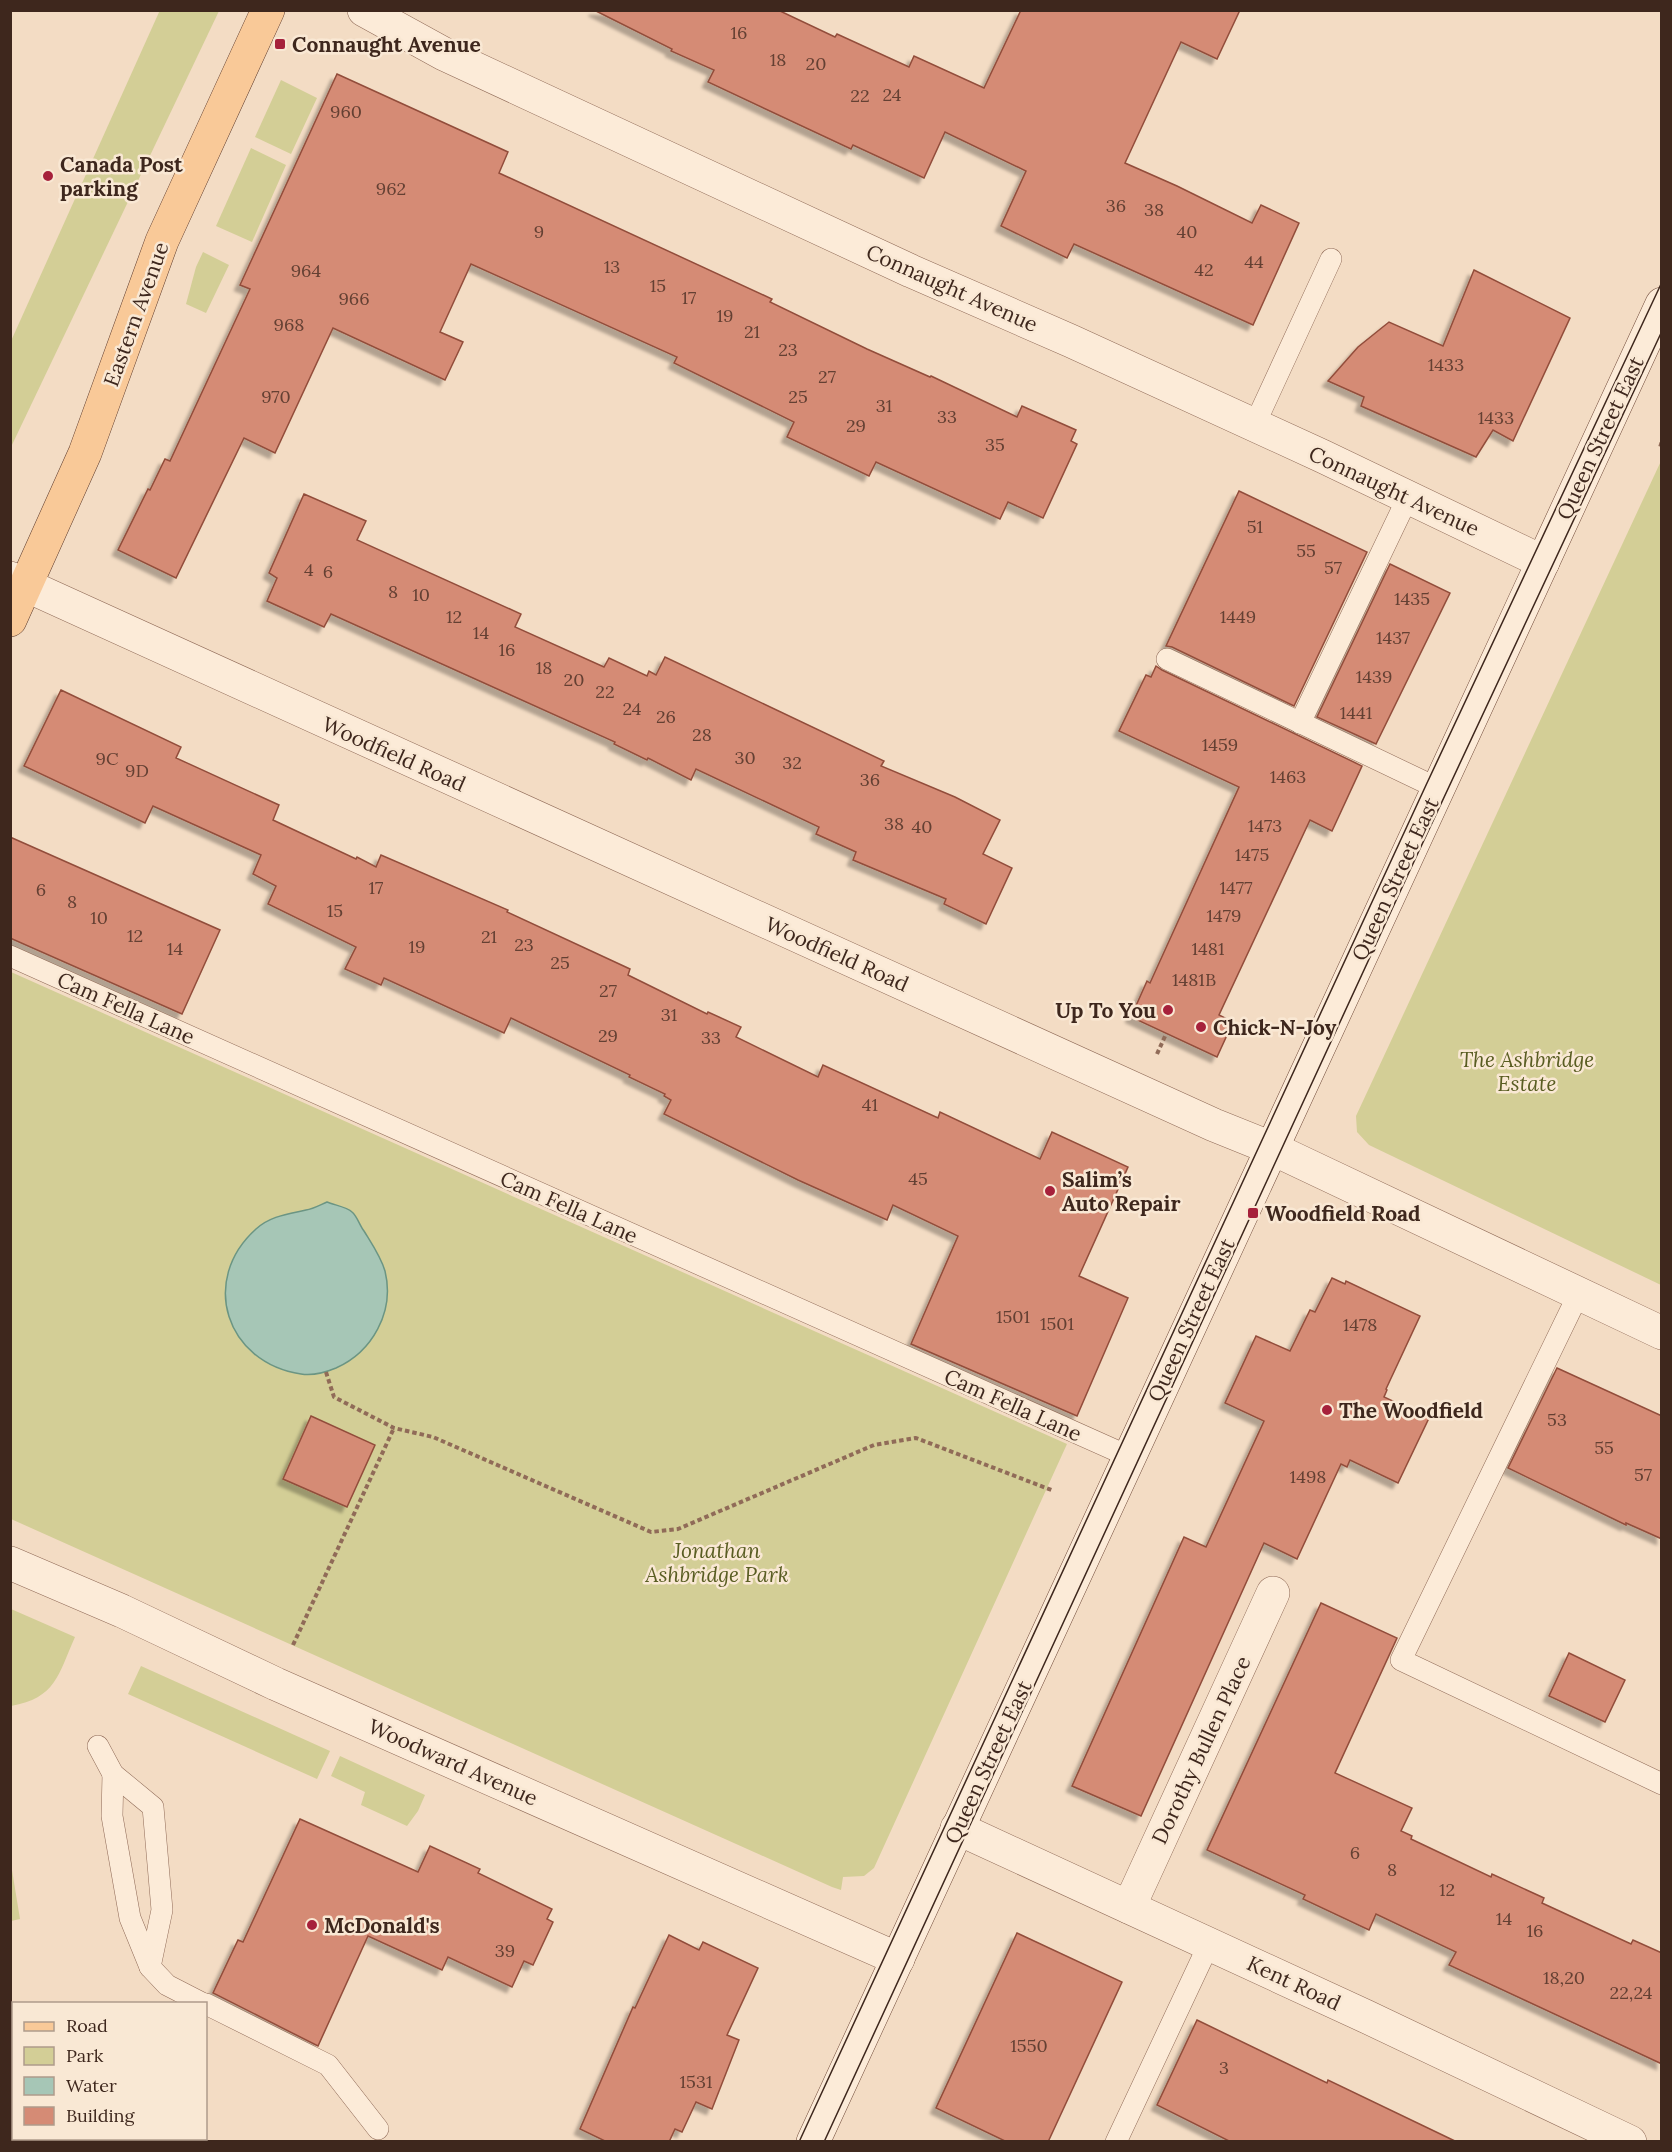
<svg xmlns="http://www.w3.org/2000/svg" width="1672" height="2152" viewBox="0 0 1672 2152" font-family="Lora,serif">
  <style>
    .green { fill: #d3ce96 }
    .water { fill: #a6c6b6; stroke: #6b9583; stroke-width: 1.5 }
    .building { fill: #d58b75; stroke: #924d3b; stroke-width: 1.5; filter: url(#shadow) }
    .lines { fill: none; stroke-linecap: round; stroke-linejoin: round }
    .service-casing { stroke: #906b58; stroke-width: 22 }
    .minor-casing { stroke: #906b58; stroke-width: 34 }
    .tertiary-casing { stroke: #906b58; stroke-width: 34 }
    .secondary-casing { stroke: #724c3b; stroke-width: 34 }
    .primary-casing { stroke: #5d3a2c; stroke-width: 34 }
    .path { stroke: #906b58; stroke-width: 4; stroke-dasharray: 4.5 3; stroke-linecap: butt }
    .service { stroke: #fcebd8; stroke-width: 21 }
    .minor { stroke: #fcebd8; stroke-width: 33 }
    .tertiary { stroke: #fcebd8; stroke-width: 33 }
    .secondary { stroke: #fcebd8; stroke-width: 33 }
    .primary { stroke: #f9c998; stroke-width: 33 }
    .tram { stroke: #3e271d; stroke-width: 1.5 }
    .poi-dot { fill: #a6213b; stroke: #f9e8d4; stroke-width: 2 }
    .labels { text-anchor: middle; dominant-baseline: central; stroke-width: 5; stroke-linejoin: round; paint-order: stroke }
    .number-label { font-size: 18px; fill: #644033 }
    .poi-label { font-size: 21px; font-weight: bold; fill: #3e271d; stroke: #f9e8d4; text-anchor: start }
    .street-label { font-size: 21px; fill: #3e271d; stroke: #f9e8d4 }
    .park-label { font-size: 21px; font-style: italic; fill: #595d22; stroke: #f9e8d4 }
  </style>
  <defs>
    <filter id="shadow"><feDropShadow dx="-5.5" dy="5.5" stdDeviation="1.5" flood-color="#0004"/></filter>
  </defs>
  <rect width="100%" height="100%" fill="#f3dcc4"/>
  <g class="green">
    <polygon points="160,10 219,11 11,447 11,341"/>
    <polygon points="281,80 317,98 291,154 255,137"/>
    <polygon points="251,148 286,165 252,242 216,226"/>
    <polygon points="203,252 229,265 206,313 186,304 196,267"/>
    <polygon points="1661,461 1661,1285 1369,1145 1357,1132 1356,1116"/>
    <polygon points="11,972 1067,1444 874,1868 864,1876 843,1877 841,1890 832,1887 11,1519"/>
    <path d="M 11,1609 L 75,1637 C 58,1675 56,1698 11,1706 Z"/>
    <polygon points="141,1666 330,1751 317,1779 128,1694"/>
    <polygon points="340,1756 425,1795 418,1811 407,1826 361,1805 365,1792 331,1776"/>
    <polygon points="11,1864 20,1919 11,1921 10,1921"/>
  </g>
  <path class="water" d="M 327,1202 C 334,1205 347,1207 352,1212 C 357,1216 360,1226 364,1231 C 372,1244 381,1257 385,1271 C 395,1312 372,1352 336,1368 C 324,1373 313,1376 301,1374 C 226,1363 199,1280 256,1229 C 270,1216 288,1214 306,1210 C 313,1209 320,1205 327,1202 Z"/>
  <g class="building">
    <polygon points="594,10 778,10 835,37 837,34 909,67 914,56 984,88 1021,10 1240,10 1217,59 1181,42 1125,163 1177,186 1252,223 1261,205 1299,223 1253,325 1074,244 1067,258 1001,226 1026,171 945,132 924,178 853,145 851,149 708,82 714,70 671,51 672,49"/>
    <polygon points="337,74 508,152 499,173 772,299 770,302 867,349 930,377 931,376 1017,417 1022,406 1076,430 1071,441 1077,444 1043,518 1008,502 1000,519 876,462 869,476 787,437 794,422 674,363 677,357 471,264 440,332 463,342 445,380 333,328 275,453 244,438 176,578 118,550 148,489 150,490 165,459 170,461 250,289 240,285"/>
    <polygon points="1474,270 1570,318 1513,441 1493,430 1476,457 1361,406 1364,397 1328,381 1358,347 1389,322 1443,346"/>
    <polygon points="1239,491 1367,552 1294,706 1172,647 1166,646"/>
    <polygon points="304,494 366,521 357,540 521,614 515,627 604,667 609,658 647,676 649,671 656,675 665,657 884,761 881,766 955,797 1000,820 983,854 1012,868 986,924 944,904 946,899 853,860 856,852 816,834 819,827 696,769 691,780 648,758 647,760 614,744 615,742 331,614 324,627 267,601 277,578 269,573"/>
    <polygon points="1390,564 1450,593 1376,744 1317,717"/>
    <polygon points="1156,666 1162,670 1362,766 1332,831 1310,820 1219,1015 1233,1022 1217,1057 1131,1017 1147,981 1150,983 1239,787 1119,731 1146,675 1151,677"/>
    <polygon points="61,690 181,747 176,758 279,805 273,820 356,859 357,857 376,867 381,855 508,910 507,912 630,969 628,975 707,1014 708,1012 741,1027 736,1037 818,1077 823,1065 938,1118 940,1112 1040,1159 1052,1132 1128,1167 1079,1276 1128,1298 1077,1416 911,1344 958,1236 893,1205 887,1220 798,1180 664,1114 671,1100 664,1096 665,1094 629,1077 630,1075 511,1018 504,1033 384,978 381,985 345,969 356,947 268,904 276,886 253,874 261,855 153,806 145,823 24,766"/>
    <polygon points="10,837 220,930 182,1014 10,938"/>
    <polygon points="1332,1278 1345,1284 1346,1281 1420,1316 1386,1389 1387,1390 1384,1397 1429,1418 1398,1483 1350,1460 1347,1467 1341,1464 1297,1559 1264,1543 1141,1816 1072,1786 1184,1537 1206,1547 1264,1421 1225,1403 1256,1336 1290,1351 1310,1310 1315,1312"/>
    <polygon points="1557,1368 1662,1416 1662,1539 1626,1523 1626,1525 1508,1468"/>
    <polygon points="311,1416 375,1445 347,1507 283,1479"/>
    <polygon points="1321,1603 1397,1638 1335,1773 1412,1808 1401,1831 1412,1836 1411,1839 1491,1877 1492,1874 1544,1898 1542,1903 1631,1944 1633,1940 1662,1953 1662,2064 1449,1965 1456,1952 1376,1914 1369,1930 1303,1899 1305,1895 1207,1850"/>
    <polygon points="1569,1653 1625,1680 1605,1722 1549,1696"/>
    <polygon points="300,1819 418,1872 430,1846 480,1869 478,1873 552,1909 547,1919 553,1922 533,1965 524,1961 512,1987 448,1957 442,1970 368,1936 318,2046 213,1993 238,1940 243,1942"/>
    <polygon points="1017,1933 1122,1982 1048,2142 1007,2142 936,2108"/>
    <polygon points="669,1935 699,1950 703,1942 758,1968 727,2035 739,2040 712,2109 696,2102 682,2132 675,2129 669,2142 607,2142 580,2129 633,2007 635,2008"/>
    <polygon points="1197,2020 1327,2083 1328,2080 1457,2142 1231,2142 1157,2105"/>
  </g>
  <g class="lines">
    <defs>
      <g id="service">
        <polyline points="1254,426 1331,259"/>
        <polyline points="1167,659 1437,788"/>
        <polyline points="1300,723 1408,497"/>
        <polyline points="10,956 1128,1456"/>
        <polyline points="1579,1293 1401,1660 1662,1784"/>
        <polyline points="98,1746 113,1774 153,1807 162,1910 150,1967 167,1985 204,2004"/>
        <polyline points="113,1774 112,1816 130,1918 150,1967"/>
        <polyline points="206,2004 328,2065 378,2129"/>
        <polyline points="1116,2142 1209,1944"/>
      </g>
      <g id="minor">
        <polyline points="10,578 1214,1125 1271,1148 1662,1333"/>
        <polyline points="10,1563 122,1611 276,1684 898,1959"/>
        <polyline points="957,1828 1365,2016 1630,2142"/>
        <polyline points="1129,1907 1273,1593"/>
      </g>
      <polyline id="tertiary" points="364,10 444,54 911,271 1071,341 1322,456 1543,562"/>
      <polyline id="secondary" points="813,2142 1662,304"/>
      <polyline id="primary" points="10,620 85,453 162,241 268,10"/>
    </defs>
    <use href="#service" class="service-casing"/>
    <use href="#minor" class="minor-casing"/>
    <use href="#tertiary" class="tertiary-casing"/>
    <use href="#secondary" class="secondary-casing"/>
    <use href="#primary" class="primary-casing"/>
    <g class="path">
      <polyline points="1659,444 1662,445"/>
      <polyline points="1157,1054 1166,1034"/>
      <polyline points="326,1372 334,1397 394,1428 433,1437 651,1532 678,1529 874,1445 916,1438 1054,1491"/>
      <polyline points="293,1645 394,1428"/>
    </g>
    <use href="#service" class="service"/>
    <use href="#minor" class="minor"/>
    <use href="#tertiary" class="tertiary"/>
    <use href="#secondary" class="secondary"/>
    <use href="#primary" class="primary"/>
    <g class="tram">
      <polyline points="799,2142 1427,783 1662,282"/>
      <polyline points="824,2142 1411,868 1662,331"/>
    </g>
  </g>
  <g class="poi-dot">
    <rect x="274" y="38" width="12" height="12" rx="3"/>
    <circle cx="48" cy="176" r="6"/>
    <circle cx="1168" cy="1010" r="6"/>
    <circle cx="1201" cy="1027" r="6"/>
    <circle cx="1050" cy="1191" r="6"/>
    <rect x="1247" y="1207" width="12" height="12" rx="3"/>
    <circle cx="1327" cy="1410" r="6"/>
    <circle cx="312" cy="1925" r="6"/>
  </g>
  <g class="labels">
    <g class="number-label">
      <text x="739" y="32">16</text>
      <text x="778" y="59">18</text>
      <text x="816" y="63">20</text>
      <text x="892" y="94">24</text>
      <text x="860" y="95">22</text>
      <text x="346" y="111">960</text>
      <text x="391" y="188">962</text>
      <text x="1116" y="205">36</text>
      <text x="1154" y="209">38</text>
      <text x="539" y="231">9</text>
      <text x="1187" y="231">40</text>
      <text x="1254" y="261">44</text>
      <text x="612" y="266">13</text>
      <text x="1204" y="269">42</text>
      <text x="306" y="270">964</text>
      <text x="658" y="285">15</text>
      <text x="689" y="297">17</text>
      <text x="354" y="298">966</text>
      <text x="725" y="315">19</text>
      <text x="289" y="324">968</text>
      <text x="752" y="331">21</text>
      <text x="788" y="349">23</text>
      <text x="1446" y="364">1433</text>
      <text x="827" y="376">27</text>
      <text x="276" y="396">970</text>
      <text x="798" y="396">25</text>
      <text x="884" y="405">31</text>
      <text x="947" y="416">33</text>
      <text x="1496" y="417">1433</text>
      <text x="856" y="425">29</text>
      <text x="995" y="444">35</text>
      <text x="1255" y="526">51</text>
      <text x="1306" y="550">55</text>
      <text x="1333" y="567">57</text>
      <text x="309" y="569">4</text>
      <text x="328" y="571">6</text>
      <text x="393" y="591">8</text>
      <text x="421" y="594">10</text>
      <text x="1412" y="598">1435</text>
      <text x="454" y="616">12</text>
      <text x="1238" y="616">1449</text>
      <text x="481" y="632">14</text>
      <text x="1393" y="637">1437</text>
      <text x="507" y="649">16</text>
      <text x="544" y="667">18</text>
      <text x="1374" y="676">1439</text>
      <text x="574" y="679">20</text>
      <text x="605" y="691">22</text>
      <text x="632" y="708">24</text>
      <text x="1356" y="712">1441</text>
      <text x="666" y="716">26</text>
      <text x="702" y="734">28</text>
      <text x="1220" y="744">1459</text>
      <text x="745" y="757">30</text>
      <text x="107" y="758">9C</text>
      <text x="792" y="762">32</text>
      <text x="137" y="770">9D</text>
      <text x="1288" y="776">1463</text>
      <text x="870" y="779">36</text>
      <text x="894" y="823">38</text>
      <text x="1265" y="825">1473</text>
      <text x="922" y="826">40</text>
      <text x="1252" y="854">1475</text>
      <text x="376" y="887">17</text>
      <text x="1236" y="887">1477</text>
      <text x="41" y="889">6</text>
      <text x="72" y="901">8</text>
      <text x="335" y="910">15</text>
      <text x="1224" y="915">1479</text>
      <text x="99" y="917">10</text>
      <text x="135" y="935">12</text>
      <text x="489" y="936">21</text>
      <text x="524" y="944">23</text>
      <text x="417" y="946">19</text>
      <text x="175" y="948">14</text>
      <text x="1208" y="948">1481</text>
      <text x="560" y="962">25</text>
      <text x="1194" y="979">1481B</text>
      <text x="608" y="990">27</text>
      <text x="669" y="1014">31</text>
      <text x="608" y="1035">29</text>
      <text x="711" y="1037">33</text>
      <text x="870" y="1104">41</text>
      <text x="918" y="1178">45</text>
      <text x="1013" y="1316">1501</text>
      <text x="1057" y="1323">1501</text>
      <text x="1360" y="1324">1478</text>
      <text x="1557" y="1419">53</text>
      <text x="1604" y="1447">55</text>
      <text x="1643" y="1474">57</text>
      <text x="1308" y="1476">1498</text>
      <text x="1355" y="1852">6</text>
      <text x="1392" y="1869">8</text>
      <text x="1447" y="1889">12</text>
      <text x="1504" y="1918">14</text>
      <text x="1535" y="1930">16</text>
      <text x="505" y="1950">39</text>
      <text x="1564" y="1977">18,20</text>
      <text x="1631" y="1992">22,24</text>
      <text x="1029" y="2045">1550</text>
      <text x="1224" y="2067">3</text>
      <text x="696" y="2081">1531</text>
    </g>
    <g class="poi-label">
      <text x="292" y="44">Connaught Avenue</text>
      <text x="60" y="164">Canada Post<tspan x="60" dy="24">parking</tspan></text>
      <text x="1156" y="1010" text-anchor="end">Up To You</text>
      <text x="1213" y="1027">Chick-N-Joy</text>
      <text x="1062" y="1179">Salim’s<tspan x="1062" dy="24">Auto Repair</tspan></text>
      <text x="1265" y="1213">Woodfield Road</text>
      <text x="1339" y="1410">The Woodfield</text>
      <text x="324" y="1925">McDonald's</text>
    </g>
    <g class="street-label">
      <text transform="translate(952 288) rotate(24)">Connaught Avenue</text>
      <text transform="translate(136 314) rotate(-70)">Eastern Avenue</text>
      <text transform="translate(1600 438) rotate(-65)">Queen Street East</text>
      <text transform="translate(1394 491) rotate(25)">Connaught Avenue</text>
      <text transform="translate(394 754) rotate(24)">Woodfield Road</text>
      <text transform="translate(1395 879) rotate(-65)">Queen Street East</text>
      <text transform="translate(837 954) rotate(24)">Woodfield Road</text>
      <text transform="translate(126 1008) rotate(24)">Cam Fella Lane</text>
      <text transform="translate(569 1207) rotate(24)">Cam Fella Lane</text>
      <text transform="translate(1191 1320) rotate(-65)">Queen Street East</text>
      <text transform="translate(1013 1405) rotate(24)">Cam Fella Lane</text>
      <text transform="translate(1201 1750) rotate(-65)">Dorothy Bullen Place</text>
      <text transform="translate(453 1762) rotate(24)">Woodward Avenue</text>
      <text transform="translate(988 1762) rotate(-65)">Queen Street East</text>
      <text transform="translate(1294 1983) rotate(25)">Kent Road</text>
    </g>
    <g class="park-label">
      <text x="1527" y="1059">The Ashbridge<tspan x="1527" dy="24">Estate</tspan></text>
      <text x="717" y="1550">Jonathan<tspan x="717" dy="24">Ashbridge Park</tspan></text>
    </g>
  </g>
  <rect width="1672" height="2152" fill="none" stroke="#3e271d" stroke-width="24"/>
  <rect x="12" y="2002" width="195" height="138" fill="#f9e8d4" stroke="#ae9b8b" stroke-width="1.5"/>
  <rect x="24" y="2022" width="30" height="9" fill="#f9c998" stroke="#ae9b8b" stroke-width="1.5"/>
  <text x="66" y="2032" font-size="18" fill="#3e271d">Road</text>
  <rect x="24" y="2047" width="30" height="18" fill="#d3ce96" stroke="#ae9b8b" stroke-width="1.5"/>
  <text x="66" y="2062" font-size="18" fill="#3e271d">Park</text>
  <rect x="24" y="2077" width="30" height="18" fill="#a6c6b6" stroke="#ae9b8b" stroke-width="1.5"/>
  <text x="66" y="2092" font-size="18" fill="#3e271d">Water</text>
  <rect x="24" y="2107" width="30" height="18" fill="#d58b75" stroke="#ae9b8b" stroke-width="1.5"/>
  <text x="66" y="2122" font-size="18" fill="#3e271d">Building</text>
</svg>
